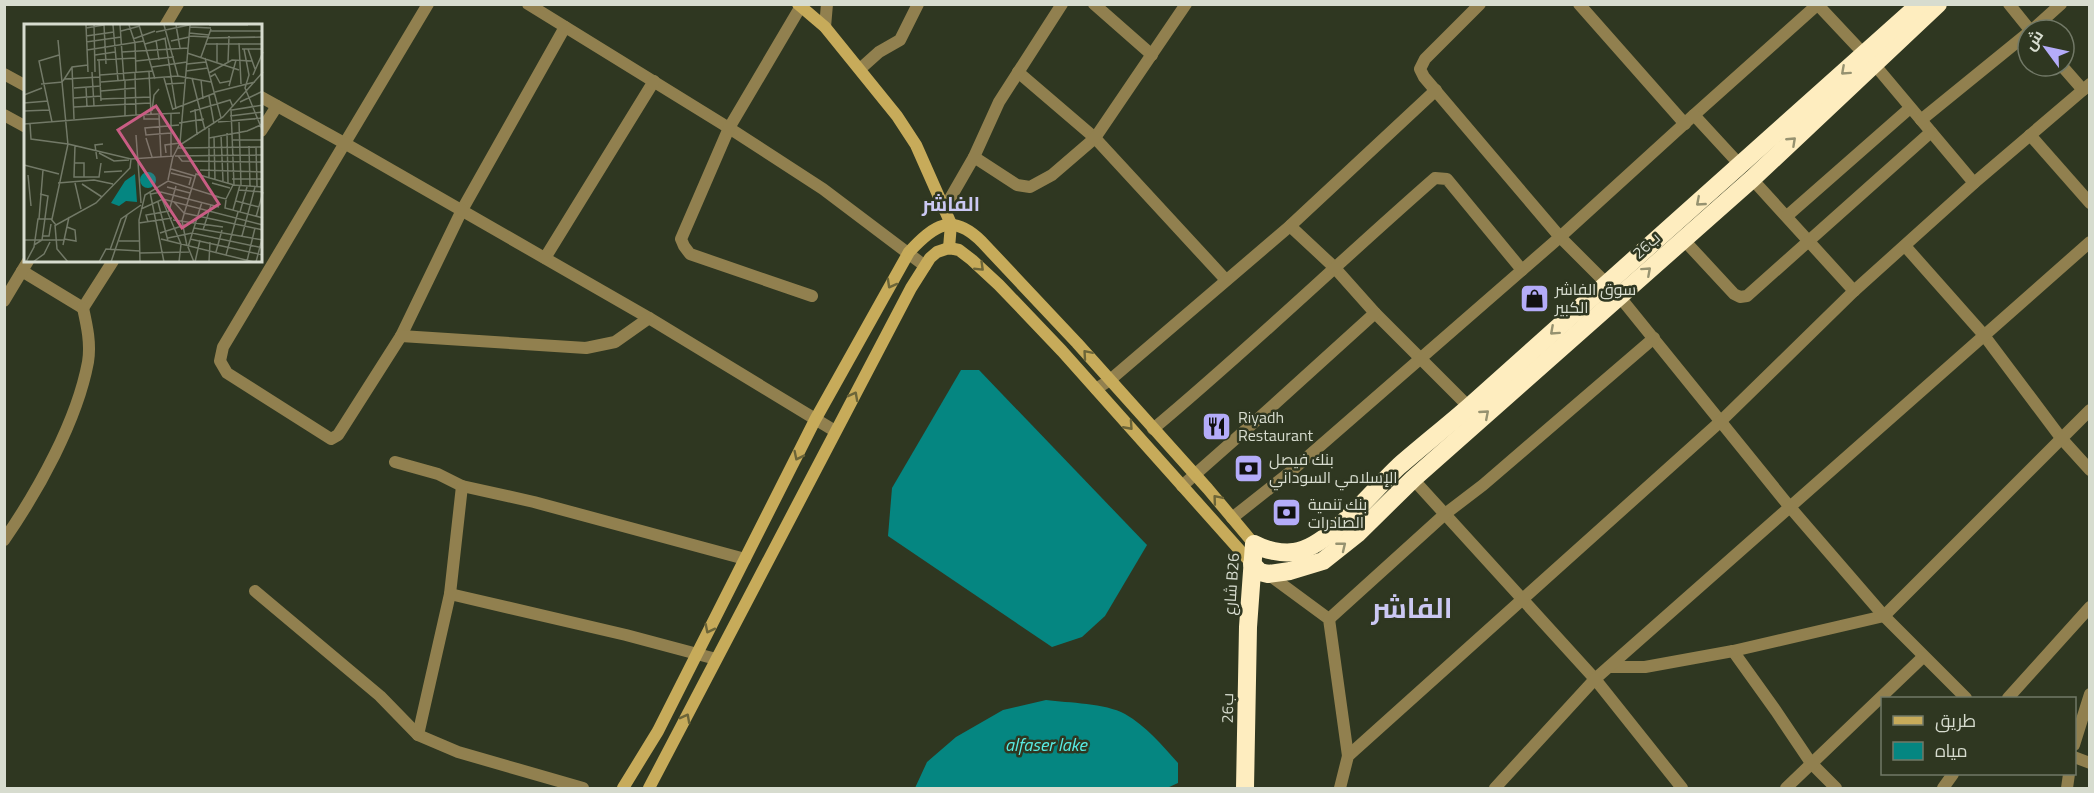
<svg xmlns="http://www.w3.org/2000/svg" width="2094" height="793" viewBox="0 0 2094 793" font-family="'Titillium Web',Cairo,sans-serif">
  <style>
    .water { fill: #058681 }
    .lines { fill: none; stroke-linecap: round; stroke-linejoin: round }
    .street { stroke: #91804f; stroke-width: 12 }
    .secondary { stroke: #c7ab5a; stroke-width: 12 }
    .highway { stroke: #feedbf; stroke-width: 18 }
    .oneway { stroke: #969270 }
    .oneway2 { stroke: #6c6538 }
    .labels { text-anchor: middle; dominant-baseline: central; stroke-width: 5; stroke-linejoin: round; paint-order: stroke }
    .street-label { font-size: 16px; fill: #d7dccf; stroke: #2f3721 }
    .poi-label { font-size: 16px; fill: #d7dccf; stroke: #2f3721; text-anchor: start }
    .water-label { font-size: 18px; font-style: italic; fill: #57ece4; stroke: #2f3721 }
    .quarter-label { font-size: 20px; font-weight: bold; fill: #cbc8f3; stroke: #2f3721 }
    .town-label { font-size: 28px; font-weight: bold; fill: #cbc8f3; stroke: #2f3721 }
    .inset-road { fill: none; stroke: #727967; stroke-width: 1.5 }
    .view { fill: #c95d84; fill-opacity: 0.15; stroke: #c95d84; stroke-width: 3 }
    .inset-edge { fill: none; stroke: #d7dccf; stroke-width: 3 }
  </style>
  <rect width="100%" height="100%" fill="#2f3721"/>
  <g class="water">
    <polygon points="961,370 979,370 1147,545 1105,616 1082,637 1052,647 888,536 892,488"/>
    <path d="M 1046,700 C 1069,703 1105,703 1125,714 C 1146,726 1162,745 1178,763 L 1178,783 L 1167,788 L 915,788 L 927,762 L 956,737 L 1003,710 Z"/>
  </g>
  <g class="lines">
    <g class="street">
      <polyline points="428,4 223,347 220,361 227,373 331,439 338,435 401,336 462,210 565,27"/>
      <polyline points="528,4 729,128 823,189 925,266"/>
      <polyline points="1094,4 1152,55"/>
      <polyline points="1480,4 1425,59 1420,69 1424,77 1560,237 1619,296 1789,506 1884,616 1966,698"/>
      <polyline points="1579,4 1685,124"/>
      <polyline points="1817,4 1864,54"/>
      <polyline points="2009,4 2030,30"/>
      <polyline points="801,6 729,128 681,239 684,246 690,254 812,296"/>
      <polyline points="165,26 178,4"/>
      <polyline points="825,27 827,4"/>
      <polyline points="2032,30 2061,4"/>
      <polyline points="1874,64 1974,183"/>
      <polyline points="2062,66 2083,90"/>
      <polyline points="860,69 879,52 900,40 918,4"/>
      <polyline points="1018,72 1095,138 1226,280"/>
      <polyline points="4,74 26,86"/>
      <polyline points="261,97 346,144 649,318 835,431"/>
      <polyline points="4,115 26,127"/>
      <polyline points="1694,115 1817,5"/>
      <polyline points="1921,120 2028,33"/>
      <polyline points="261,131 277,106"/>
      <polyline points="2030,135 2090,203"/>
      <polyline points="974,157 1017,185 1030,187 1052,175 1095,138 1186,4"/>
      <polyline points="1752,179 1854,291"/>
      <polyline points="944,209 974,157 999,102 1062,4"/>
      <polyline points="1787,216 1910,108"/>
      <polyline points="1290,226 1334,267 1375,313 1469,407"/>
      <polyline points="1683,239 1734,294 1740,297 1747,296 1931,132"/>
      <polyline points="1905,246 1983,334 2061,438 2090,470"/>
      <polyline points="545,258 654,81"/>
      <polyline points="22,271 83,308 113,261"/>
      <polyline points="4,301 28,261"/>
      <polyline points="401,336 586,348 615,342 649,318"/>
      <polyline points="1096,389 1110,380 1290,226 1436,90"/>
      <path d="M 1153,429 C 1249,349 1340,261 1435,178 L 1447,179 L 1522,270"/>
      <polyline points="395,462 438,474 462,486 534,502 745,559"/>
      <polyline points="1413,479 1595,679 1682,788"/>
      <polyline points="1182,486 1259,418 1375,313"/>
      <polyline points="1232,518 1289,473 1560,237 1694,115 1741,166"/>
      <path d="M 4,540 C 38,491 77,421 88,362 C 91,344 87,326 83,308"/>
      <polyline points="1268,574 1329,619 1348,756"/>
      <polyline points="255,591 380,696 418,735 458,752 583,788"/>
      <polyline points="450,594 626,635 716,659"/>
      <polyline points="1329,619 1445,514 1483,485 1654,338"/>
      <polyline points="1733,651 1776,711 1811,763 1836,788"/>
      <polyline points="1609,667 1645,667 1733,651 1884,616 2090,410"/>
      <polyline points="2008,698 2090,607"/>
      <polyline points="418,735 450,594 462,486"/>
      <polyline points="2074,745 2090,694"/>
      <polyline points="2074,757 2090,763"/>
      <polyline points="1340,788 1348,756 1721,421 1854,291 1974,183 2090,84"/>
      <polyline points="1495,788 1595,679 2090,242"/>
      <polyline points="1786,788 1923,657"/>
      <polyline points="1943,788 1953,774"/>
      <polyline points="2067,788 2069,774"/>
    </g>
    <g class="secondary">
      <polyline points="798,4 825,27 897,116 916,145 951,224 949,248"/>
      <path d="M 623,788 L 658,731 L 815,420 L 909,252 C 934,225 952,212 982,242 L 1077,343 L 1208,489 L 1254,544"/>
      <polyline points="649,788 911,288 930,258 937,252 949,248 959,250 972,260 999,285 1062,351 1252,564"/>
    </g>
    <g class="highway">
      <polyline points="1252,564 1260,572 1268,574 1290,571 1323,561 1357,534 1413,479 1752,179 1938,4"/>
      <path d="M 1245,788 L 1248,627 L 1254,544 C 1265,550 1282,554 1294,552 C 1328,548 1374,489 1399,466 C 1422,446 1446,427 1469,407 L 1920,4"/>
    </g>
  </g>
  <defs><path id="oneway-chevron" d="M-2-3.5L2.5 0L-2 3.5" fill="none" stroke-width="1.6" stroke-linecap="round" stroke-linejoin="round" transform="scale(1.5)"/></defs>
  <g class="oneway">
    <use href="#oneway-chevron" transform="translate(1845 71) rotate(138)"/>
    <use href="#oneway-chevron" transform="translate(1792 141) rotate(-43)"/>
    <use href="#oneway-chevron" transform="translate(1700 202) rotate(139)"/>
    <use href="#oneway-chevron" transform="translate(1647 271) rotate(-42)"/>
    <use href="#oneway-chevron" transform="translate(1554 331) rotate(138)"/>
    <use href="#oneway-chevron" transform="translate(1485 414) rotate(-41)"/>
    <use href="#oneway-chevron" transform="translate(1342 546) rotate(-39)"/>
  </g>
  <g class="oneway2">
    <use href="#oneway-chevron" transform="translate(980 267) rotate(44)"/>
    <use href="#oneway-chevron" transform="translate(891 284) rotate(119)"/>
    <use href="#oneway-chevron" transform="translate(1087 354) rotate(-131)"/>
    <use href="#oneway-chevron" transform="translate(854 396) rotate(-62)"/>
    <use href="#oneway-chevron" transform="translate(1129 426) rotate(48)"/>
    <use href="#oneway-chevron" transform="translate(798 456) rotate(116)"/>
    <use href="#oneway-chevron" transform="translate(1217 499) rotate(-130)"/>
    <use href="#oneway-chevron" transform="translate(709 629) rotate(117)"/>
    <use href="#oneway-chevron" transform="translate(686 718) rotate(-62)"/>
  </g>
  <defs>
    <symbol id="shop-square" viewBox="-11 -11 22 22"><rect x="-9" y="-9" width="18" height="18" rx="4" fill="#b4acf9" stroke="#2f3721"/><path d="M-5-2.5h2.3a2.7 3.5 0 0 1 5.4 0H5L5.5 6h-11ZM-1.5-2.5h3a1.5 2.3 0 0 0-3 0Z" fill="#111"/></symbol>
    <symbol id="restaurant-square" viewBox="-11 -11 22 22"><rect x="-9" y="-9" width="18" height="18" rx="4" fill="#b4acf9" stroke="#2f3721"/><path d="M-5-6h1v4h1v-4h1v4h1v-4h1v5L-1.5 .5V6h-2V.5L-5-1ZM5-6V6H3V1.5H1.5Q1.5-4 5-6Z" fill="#111"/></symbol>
    <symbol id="bank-square" viewBox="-11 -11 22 22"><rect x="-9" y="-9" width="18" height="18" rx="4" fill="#b4acf9" stroke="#2f3721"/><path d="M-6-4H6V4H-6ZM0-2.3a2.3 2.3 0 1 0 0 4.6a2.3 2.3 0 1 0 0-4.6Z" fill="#111"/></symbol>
  </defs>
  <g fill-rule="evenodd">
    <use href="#shop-square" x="1518" y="282" width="33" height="33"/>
    <use href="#restaurant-square" x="1200" y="410" width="33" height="33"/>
    <use href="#bank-square" x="1232" y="452" width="33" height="33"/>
    <use href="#bank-square" x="1270" y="496" width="33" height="33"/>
  </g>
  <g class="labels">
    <g class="street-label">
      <text transform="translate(1646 245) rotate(-42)">26ب</text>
      <text transform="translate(1231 584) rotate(-86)">شارع B26</text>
      <text transform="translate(1227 708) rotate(-89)">26ب</text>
    </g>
    <g class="poi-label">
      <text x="1555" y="289">سوق الفاشر<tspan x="1555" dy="18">الكبير</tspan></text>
      <text x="1238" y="417">Riyadh<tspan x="1238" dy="18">Restaurant</tspan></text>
      <text x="1269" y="459">بنك فيصل<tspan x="1269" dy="18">الإسلامي السوداني</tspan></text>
      <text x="1308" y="504">بنك تنمية<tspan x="1308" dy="18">الصادرات</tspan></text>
    </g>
    <g class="water-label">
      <text x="1046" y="744">alfaser lake</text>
    </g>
    <g class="quarter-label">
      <text x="951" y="203">الفاشر</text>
    </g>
    <g class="town-label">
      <text x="1412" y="607">الفاشر</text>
    </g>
  </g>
  <g transform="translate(24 24)">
    <rect width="238" height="238" fill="#2f3721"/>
    <path d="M116 156a8 8 0 1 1 16 0a8 8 0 1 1-16 0ZM 111,150 L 113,178 L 102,177 L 95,182 L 87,179 L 101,157 Z" fill="#058681"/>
    <path class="inset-road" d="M 62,1 L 64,48M 70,1 L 71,48M 80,1 L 82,40M 89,1 L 94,57M 96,1 L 100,57M 105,1 L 111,19 L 112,49M 115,1 L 131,55M 140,1 L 154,52M 152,1 L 156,24M 185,1 L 224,1M 166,3 L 187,4M 62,4 L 80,1M 97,7 L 116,2M 186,7 L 239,7M 132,8 L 165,1M 165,9 L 185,11M 62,12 L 90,8M 165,12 L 184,13M 141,14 L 152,85M 183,14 L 239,13M 109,15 L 131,7M 34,16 L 44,121M 132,16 L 135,36M 147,17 L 165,13M 62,18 L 97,13M 193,19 L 193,38M 215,19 L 217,60M 121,20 L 142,14M 181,20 L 239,20M 218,25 L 239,25M 220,25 L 225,51 L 221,64 L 239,108M 224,25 L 231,45M 63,26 L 120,17M 98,28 L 164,24M 163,29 L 215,46M 71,31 L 91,28M 177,33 L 187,5M 181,34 L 197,94M 73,36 L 112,34M 75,36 L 77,77M 112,37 L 150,33M 204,38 L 205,12M 163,40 L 182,38M 48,43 L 50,95M 128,43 L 163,38M 162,47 L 184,44M 68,48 L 70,82M 125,48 L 127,90M 111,49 L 112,91 L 156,89M 185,49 L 208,36 L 228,37M 76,51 L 129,47M 229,51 L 239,28M 186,53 L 191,50 L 196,59 L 206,57M 140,54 L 149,86M 168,54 L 181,106M 40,55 L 76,53M 177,56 L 179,75M 39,57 L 48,43 L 64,41M 101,57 L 101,92M 77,58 L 154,52 L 187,58M 17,60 L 39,58M 142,60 L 160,59M 205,62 L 212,36M 62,63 L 63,83M 50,64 L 77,62M 77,67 L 111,64M 191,68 L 231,58M 0,71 L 18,64M 185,72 L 190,100M 50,74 L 77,72M 77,75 L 126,73M 216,78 L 239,67M 0,79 L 24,77M 50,83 L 126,79M 149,85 L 191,69M 171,85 L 173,111M 208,86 L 239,81M 0,87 L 25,86M 128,87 L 130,71 L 135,65M 166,88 L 206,76 L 209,83M 135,90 L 137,134M 147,90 L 147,133M 120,91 L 120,95 L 135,95M 206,92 L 239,88M 28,98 L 15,37 L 35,31M 194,98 L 239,94M 215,98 L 217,161M 155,99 L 180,95M 0,100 L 112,91M 6,100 L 7,115 L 44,120M 185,104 L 185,154M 147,109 L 122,111 L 121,104 L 155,101M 203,109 L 204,159M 112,111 L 117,179M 197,111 L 199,157M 190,113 L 191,156M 122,114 L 128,133M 185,114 L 223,107 L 239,100M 209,116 L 239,116M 51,121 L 50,153 L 75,153 L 77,139M 156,121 L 199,93 L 239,48M 225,122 L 226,162M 232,123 L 233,162M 154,124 L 239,123M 75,129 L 90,137 L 105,136M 142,129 L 141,121 L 156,119M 151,132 L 239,131M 154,132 L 158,137 L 239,138M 149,133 L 156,119 L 166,1M 73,135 L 71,121 L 79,120M 50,139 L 60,139 L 60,153M 0,141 L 35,150M 147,145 L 171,152M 176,146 L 239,148M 80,148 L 98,147M 147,149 L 167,154 L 165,161M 4,151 L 7,182M 208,155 L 239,155M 34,159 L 70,156 L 89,160M 51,159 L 57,185M 188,159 L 206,164M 58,160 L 78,173M 143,163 L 166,169M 215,166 L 239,168M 126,168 L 140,238M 135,168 L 157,220 L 155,238M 127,170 L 137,168 L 195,183M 190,172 L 202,175 L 209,161 L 239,163M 202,176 L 201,184 L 239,194M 212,177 L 235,183M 134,178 L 144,217M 150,178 L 160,189 L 239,206M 117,185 L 139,175 L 239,201M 209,186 L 216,161M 216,188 L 223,163M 232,193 L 239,168M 15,195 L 19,146M 27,195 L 32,201 L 72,179 L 106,144 L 107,135M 149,196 L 199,203M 124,198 L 122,191 L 145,187 L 152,162M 115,199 L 148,194M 31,201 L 33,225 L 44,238M 170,204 L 239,216M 179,206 L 187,181M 136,209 L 161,201M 18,212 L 25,212 L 27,200M 218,212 L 231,163M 144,214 L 168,209 L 239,224M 40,215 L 52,217 L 51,206 L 43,203M 137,215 L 230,238M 166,215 L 239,231M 0,216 L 40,216M 95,217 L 115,217M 10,221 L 18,216 L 24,172 L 16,170M 39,221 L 45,193M 163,222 L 158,197 L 172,150 L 210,161 L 207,85M 86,226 L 97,195 L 117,181M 192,228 L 198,206M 116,229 L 165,228M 202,231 L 214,188M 223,237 L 231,204M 2,238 L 10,223 L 14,195 L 28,195 L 44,120 L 107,135 L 149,132 L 144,156M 9,238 L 20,230 L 26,218M 75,238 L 82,225 L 116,227M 87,238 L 103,191M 116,238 L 115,196 L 121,171 L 144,157 L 195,173M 170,238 L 164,223 L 178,178M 171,238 L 176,216M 185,238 L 186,218M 232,238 L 238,215"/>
    <path class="view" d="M 132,82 L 195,180 L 158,204 L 94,106 Z"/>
    <rect width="238" height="238" class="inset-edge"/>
  </g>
  <rect width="2094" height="793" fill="none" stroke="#d7dccf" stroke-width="12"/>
  <rect x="1881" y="697" width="195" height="78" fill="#2f3721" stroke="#727967" stroke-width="1.5"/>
  <rect x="1893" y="716" width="30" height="9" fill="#c7ab5a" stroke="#727967" stroke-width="1.5"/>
  <text x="1935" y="727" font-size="18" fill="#d7dccf">طريق</text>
  <rect x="1893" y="742" width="30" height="18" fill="#058681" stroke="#727967" stroke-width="1.5"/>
  <text x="1935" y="757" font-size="18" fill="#d7dccf">مياه</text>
  <g transform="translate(2046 48) rotate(303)"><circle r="28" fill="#2f3721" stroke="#727967" stroke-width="1.5"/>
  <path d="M0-4.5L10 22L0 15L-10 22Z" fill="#b4acf9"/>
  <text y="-9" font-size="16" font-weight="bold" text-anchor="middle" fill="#d7dccf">ش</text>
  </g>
</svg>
